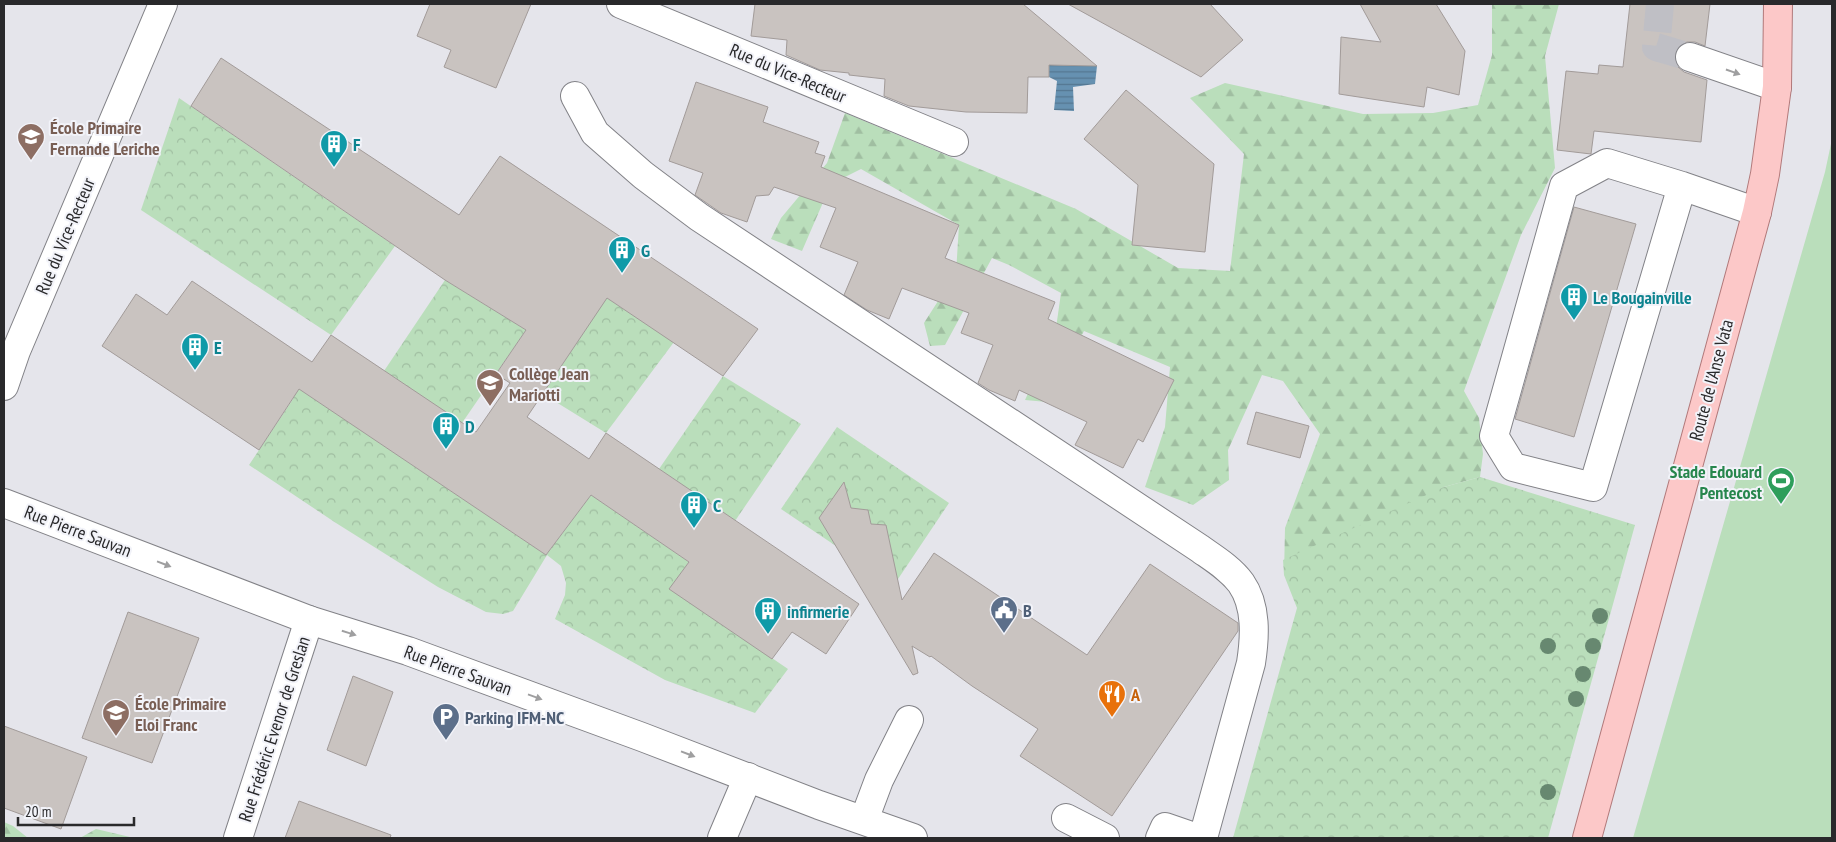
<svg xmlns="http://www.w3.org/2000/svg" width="1836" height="842" viewBox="0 0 1836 842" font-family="'PT Sans Narrow',sans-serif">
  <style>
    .forest { fill: url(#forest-firs) }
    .park { fill: url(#park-crowns) }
    .pitch { fill: #badebb }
    .water { fill: url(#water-rules) }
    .building { fill: #c9c3c0; stroke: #a29b99 }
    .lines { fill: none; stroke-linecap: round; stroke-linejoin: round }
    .minor-tunnel { stroke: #bfbfc5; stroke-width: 28; stroke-dasharray: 28 14; stroke-linecap: butt }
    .minor-casing { stroke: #828287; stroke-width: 30 }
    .major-casing { stroke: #b1797a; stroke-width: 30 }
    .minor { stroke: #fff; stroke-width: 28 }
    .major { stroke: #fcc8c8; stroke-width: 28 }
    .tree { fill: #678870 }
    .oneway { fill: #9f9fa0 }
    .labels { text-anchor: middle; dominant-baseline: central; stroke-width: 4; stroke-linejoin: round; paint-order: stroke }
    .street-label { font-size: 18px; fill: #29292b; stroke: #f2f3f9 }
    .education-label { font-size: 18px; font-weight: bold; fill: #785e54; stroke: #f2f3f9; text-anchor: start }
    .culture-label { font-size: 18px; font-weight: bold; fill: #0d838f; stroke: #f2f3f9; text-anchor: start }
    .leisure-label { font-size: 18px; font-weight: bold; fill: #27864d; stroke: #f2f3f9; text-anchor: end }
    .service-label { font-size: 18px; font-weight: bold; fill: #4e5e75; stroke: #f2f3f9; text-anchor: start }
    .food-label { font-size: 18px; font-weight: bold; fill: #c56008; stroke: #f2f3f9; text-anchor: start }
  </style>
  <defs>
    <pattern id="forest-firs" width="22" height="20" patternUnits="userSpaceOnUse" patternTransform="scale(1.25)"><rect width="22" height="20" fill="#badebb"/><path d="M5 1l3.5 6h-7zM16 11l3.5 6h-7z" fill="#a0bea1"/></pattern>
    <pattern id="park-crowns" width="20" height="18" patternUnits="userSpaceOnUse" patternTransform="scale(1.25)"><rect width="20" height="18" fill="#badebb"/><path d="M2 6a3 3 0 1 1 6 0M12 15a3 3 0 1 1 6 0" fill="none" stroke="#a0bea1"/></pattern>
    <pattern id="water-rules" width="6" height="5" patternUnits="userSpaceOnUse" patternTransform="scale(1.25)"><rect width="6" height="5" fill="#6691b1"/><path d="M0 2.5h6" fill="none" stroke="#547690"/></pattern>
  </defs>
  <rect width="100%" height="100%" fill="#e5e5eb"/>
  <g class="forest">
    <polygon points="1492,4 1559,4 1545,56 1555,168 1521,235 1464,391 1479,418 1483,454 1480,477 1444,487 1305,583 1284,575 1285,528 1320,434 1283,381 1262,375 1228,450 1229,480 1193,505 1145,487 1165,427 1170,367 1084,331 1047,402 1025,400 1055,335 1061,293 1009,265 992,258 945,345 930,346 924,323 956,273 959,225 861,169 831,184 802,251 771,239 781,218 827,163 845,113 1076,209 1178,268 1230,271 1244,154 1190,98 1225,83 1363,114 1433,113 1478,105 1492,55"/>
    <polygon points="4,822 13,826 28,838 4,838"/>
    <polygon points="96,829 130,837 131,838 80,838"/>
  </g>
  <g class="park">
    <polygon points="179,98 395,246 331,335 141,210"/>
    <polygon points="486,218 674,342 606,433 543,394 596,313"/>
    <polygon points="445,280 526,330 462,423 384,371"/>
    <polygon points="723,376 801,424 735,521 659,469"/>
    <polygon points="295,386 546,555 591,495 689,562 670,589 788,669 755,713 665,680 555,619 565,595 566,583 561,566 547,555 513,611 503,614 486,612 438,587 336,523 249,465 293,399"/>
    <polygon points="837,427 949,503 894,585 781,509"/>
    <polygon points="1480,477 1635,525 1548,838 1233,838 1297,608 1284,575 1283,560 1444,487"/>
  </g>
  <polygon class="pitch" points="1832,139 1832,838 1633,838 1825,172"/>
  <polygon class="water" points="1049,65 1097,66 1095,84 1073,87 1074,111 1054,110 1057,81 1049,77"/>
  <g class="building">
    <polygon points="430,4 531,4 496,88 444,67 451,50 417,36"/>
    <polygon points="755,4 1023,4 1097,66 1049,65 1049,77 1028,77 1027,113 966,112 909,106 884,96 885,79 849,75 849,73 820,70 786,55 787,40 751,36"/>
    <polygon points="1068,4 1210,4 1243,40 1201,77"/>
    <polygon points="1360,4 1436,4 1465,51 1459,95 1427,87 1424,107 1339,94 1341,37 1381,42"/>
    <polygon points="1630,4 1710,4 1705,46 1695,42 1687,42 1679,46 1675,52 1675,59 1678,67 1684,72 1707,80 1701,142 1594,131 1591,154 1557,150 1566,71 1598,74 1599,65 1623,67"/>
    <polygon points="221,58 459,215 500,156 758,329 723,376 607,298 527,417 589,459 606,433 859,604 826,654 792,632 772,659 669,589 689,562 591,495 546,555 299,389 259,450 102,346 136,294 167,315 192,281 312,362 331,335 476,432 510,383 496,374 526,330 445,280 191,106"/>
    <polygon points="696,82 768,107 763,122 819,142 815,153 825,156 821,167 959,225 945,258 1055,302 1048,319 1174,380 1143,442 1138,439 1123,468 1075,445 1087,422 1019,390 1015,401 989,390 978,383 993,345 961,333 969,313 902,288 889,319 867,310 844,295 858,262 820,247 836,208 774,187 769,195 756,196 747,222 721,213 695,195 703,173 669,161"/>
    <polygon points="1126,90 1214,164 1205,252 1132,245 1138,185 1084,139"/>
    <polygon points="1574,207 1636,224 1574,437 1515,419"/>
    <polygon points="1256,412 1309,426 1300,458 1247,444"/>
    <polygon points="844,482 851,508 868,510 871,524 886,525 902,600 934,553 1087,655 1150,564 1238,623 1238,631 1112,816 1020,756 1038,729 972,686 931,656 930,657 912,646 918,673 913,675 819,518"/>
    <polygon points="128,612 199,638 152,763 82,738"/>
    <polygon points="353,676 393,692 366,766 327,750"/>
    <polygon points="4,726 87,757 61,829 4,808"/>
    <polygon points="299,801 391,835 390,838 285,838"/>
  </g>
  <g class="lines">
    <polyline class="minor-tunnel" points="1660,4 1656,47 1690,57"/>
    <defs>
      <g id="minor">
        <polyline points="621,4 954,142"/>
        <polyline points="1690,57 1777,87"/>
        <path d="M 575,96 L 595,133 L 643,175 L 699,217 L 1199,548 C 1213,558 1230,568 1241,583 C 1257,606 1255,637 1251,663 L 1203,838"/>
        <polyline points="1682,186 1607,163 1564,186 1494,436 1513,467 1593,487 1682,186 1757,212"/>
        <polyline points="4,386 16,351 163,4"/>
        <polyline points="4,503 309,620 408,651 642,737 819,805 913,838"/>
        <polyline points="1066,818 1105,838"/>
        <polyline points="864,820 879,780 909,720"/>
        <polyline points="238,838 309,620"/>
        <polyline points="722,838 748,777"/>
        <polyline points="1160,838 1165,827 1197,838"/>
      </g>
      <polyline id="major" points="1587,838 1757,212 1765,174 1777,87 1778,4"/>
    </defs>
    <use href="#minor" class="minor-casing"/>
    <use href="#major" class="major-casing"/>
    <use href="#minor" class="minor"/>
    <use href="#major" class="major"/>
  </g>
  <g class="tree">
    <circle cx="1600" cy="616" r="8"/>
    <circle cx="1548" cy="646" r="8"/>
    <circle cx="1593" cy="646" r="8"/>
    <circle cx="1583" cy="674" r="8"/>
    <circle cx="1576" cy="699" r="8"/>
    <circle cx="1548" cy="792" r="8"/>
  </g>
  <defs><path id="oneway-solid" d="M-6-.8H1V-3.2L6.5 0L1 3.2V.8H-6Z" transform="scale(1.25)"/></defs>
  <g class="oneway">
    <use href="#oneway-solid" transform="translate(1733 72) rotate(19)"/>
    <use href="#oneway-solid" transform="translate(164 564) rotate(21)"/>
    <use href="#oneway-solid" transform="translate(349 633) rotate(17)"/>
    <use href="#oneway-solid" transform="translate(535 697) rotate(20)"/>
    <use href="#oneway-solid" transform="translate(688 754) rotate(21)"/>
  </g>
  <defs>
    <symbol id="school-pin" viewBox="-11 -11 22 30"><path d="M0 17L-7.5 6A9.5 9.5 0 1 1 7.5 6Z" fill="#8d6e63" stroke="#f2f3f9"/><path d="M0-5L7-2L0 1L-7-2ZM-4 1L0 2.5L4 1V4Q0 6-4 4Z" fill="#fff"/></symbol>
    <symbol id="building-pin" viewBox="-11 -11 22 30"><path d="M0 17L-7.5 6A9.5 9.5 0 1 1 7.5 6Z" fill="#0f9aa8" stroke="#f2f3f9"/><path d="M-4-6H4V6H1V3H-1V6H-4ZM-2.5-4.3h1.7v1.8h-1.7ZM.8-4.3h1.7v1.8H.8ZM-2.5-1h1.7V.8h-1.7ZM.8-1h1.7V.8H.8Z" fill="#fff"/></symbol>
    <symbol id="stadium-pin" viewBox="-11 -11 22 30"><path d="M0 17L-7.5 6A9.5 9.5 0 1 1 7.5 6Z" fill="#2e9e5b" stroke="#f2f3f9"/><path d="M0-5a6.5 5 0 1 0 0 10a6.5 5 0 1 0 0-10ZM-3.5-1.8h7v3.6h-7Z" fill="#fff"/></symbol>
    <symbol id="civic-pin" viewBox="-11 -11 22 30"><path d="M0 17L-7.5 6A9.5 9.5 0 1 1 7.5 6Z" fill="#5c6f8a" stroke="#f2f3f9"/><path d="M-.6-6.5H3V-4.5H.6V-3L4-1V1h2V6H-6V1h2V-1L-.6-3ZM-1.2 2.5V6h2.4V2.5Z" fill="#fff"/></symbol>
    <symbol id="restaurant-pin" viewBox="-11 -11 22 30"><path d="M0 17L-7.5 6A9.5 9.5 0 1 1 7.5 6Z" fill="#e8710a" stroke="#f2f3f9"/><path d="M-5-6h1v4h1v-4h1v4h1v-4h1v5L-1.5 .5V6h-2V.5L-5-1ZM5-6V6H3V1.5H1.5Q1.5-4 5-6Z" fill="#fff"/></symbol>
    <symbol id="parking-pin" viewBox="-11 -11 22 30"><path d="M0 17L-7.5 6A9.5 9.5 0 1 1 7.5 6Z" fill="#5c6f8a" stroke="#f2f3f9"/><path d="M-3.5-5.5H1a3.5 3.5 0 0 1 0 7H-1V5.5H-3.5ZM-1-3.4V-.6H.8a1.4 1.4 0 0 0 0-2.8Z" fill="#fff"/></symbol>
  </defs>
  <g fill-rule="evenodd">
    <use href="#school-pin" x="15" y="121" width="32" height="43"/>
    <use href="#building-pin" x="318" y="128" width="32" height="43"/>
    <use href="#building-pin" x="606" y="234" width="32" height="43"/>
    <use href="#building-pin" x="1558" y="281" width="32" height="43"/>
    <use href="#building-pin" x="179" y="331" width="32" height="43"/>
    <use href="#school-pin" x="474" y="367" width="32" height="43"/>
    <use href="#building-pin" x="430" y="410" width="32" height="43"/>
    <use href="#stadium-pin" x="1765" y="465" width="32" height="43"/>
    <use href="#building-pin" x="678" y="489" width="32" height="43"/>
    <use href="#civic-pin" x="988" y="594" width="32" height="43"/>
    <use href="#building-pin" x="752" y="595" width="32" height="43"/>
    <use href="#restaurant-pin" x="1096" y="678" width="32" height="43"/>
    <use href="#school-pin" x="100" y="697" width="32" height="43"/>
    <use href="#parking-pin" x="430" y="701" width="32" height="43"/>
  </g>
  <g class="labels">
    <g class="street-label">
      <text transform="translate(788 73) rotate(23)">Rue du Vice-Recteur</text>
      <text transform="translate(65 236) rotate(-67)">Rue du Vice-Recteur</text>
      <text transform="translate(1711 380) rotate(-75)">Route de l'Anse Vata</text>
      <text transform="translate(78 531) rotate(21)">Rue Pierre Sauvan</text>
      <text transform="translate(458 670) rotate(20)">Rue Pierre Sauvan</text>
      <text transform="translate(274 729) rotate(-72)">Rue Frédéric Evenor de Greslan</text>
    </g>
    <g class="education-label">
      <text x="50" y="127">École Primaire<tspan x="50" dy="21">Fernande Leriche</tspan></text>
      <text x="509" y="373">Collège Jean<tspan x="509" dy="21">Mariotti</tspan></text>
      <text x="135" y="703">École Primaire<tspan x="135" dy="21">Eloi Franc</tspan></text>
    </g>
    <g class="culture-label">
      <text x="353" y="144">F</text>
      <text x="641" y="250">G</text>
      <text x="1593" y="297">Le Bougainville</text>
      <text x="214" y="347">E</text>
      <text x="465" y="426">D</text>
      <text x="713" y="505">C</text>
      <text x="787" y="611">infirmerie</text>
    </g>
    <g class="leisure-label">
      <text x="1762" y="471">Stade Edouard<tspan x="1762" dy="21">Pentecost</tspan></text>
    </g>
    <g class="service-label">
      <text x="1023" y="610">B</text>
      <text x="465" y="717">Parking IFM-NC</text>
    </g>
    <g class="food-label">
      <text x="1131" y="694">A</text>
    </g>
  </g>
  <rect width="1836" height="842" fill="none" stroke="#29292b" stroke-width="10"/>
  <path d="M18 817v8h116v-8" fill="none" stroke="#29292b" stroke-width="2.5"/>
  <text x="25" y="817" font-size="15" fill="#29292b" stroke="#f2f3f9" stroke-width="4" paint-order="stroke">20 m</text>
</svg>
